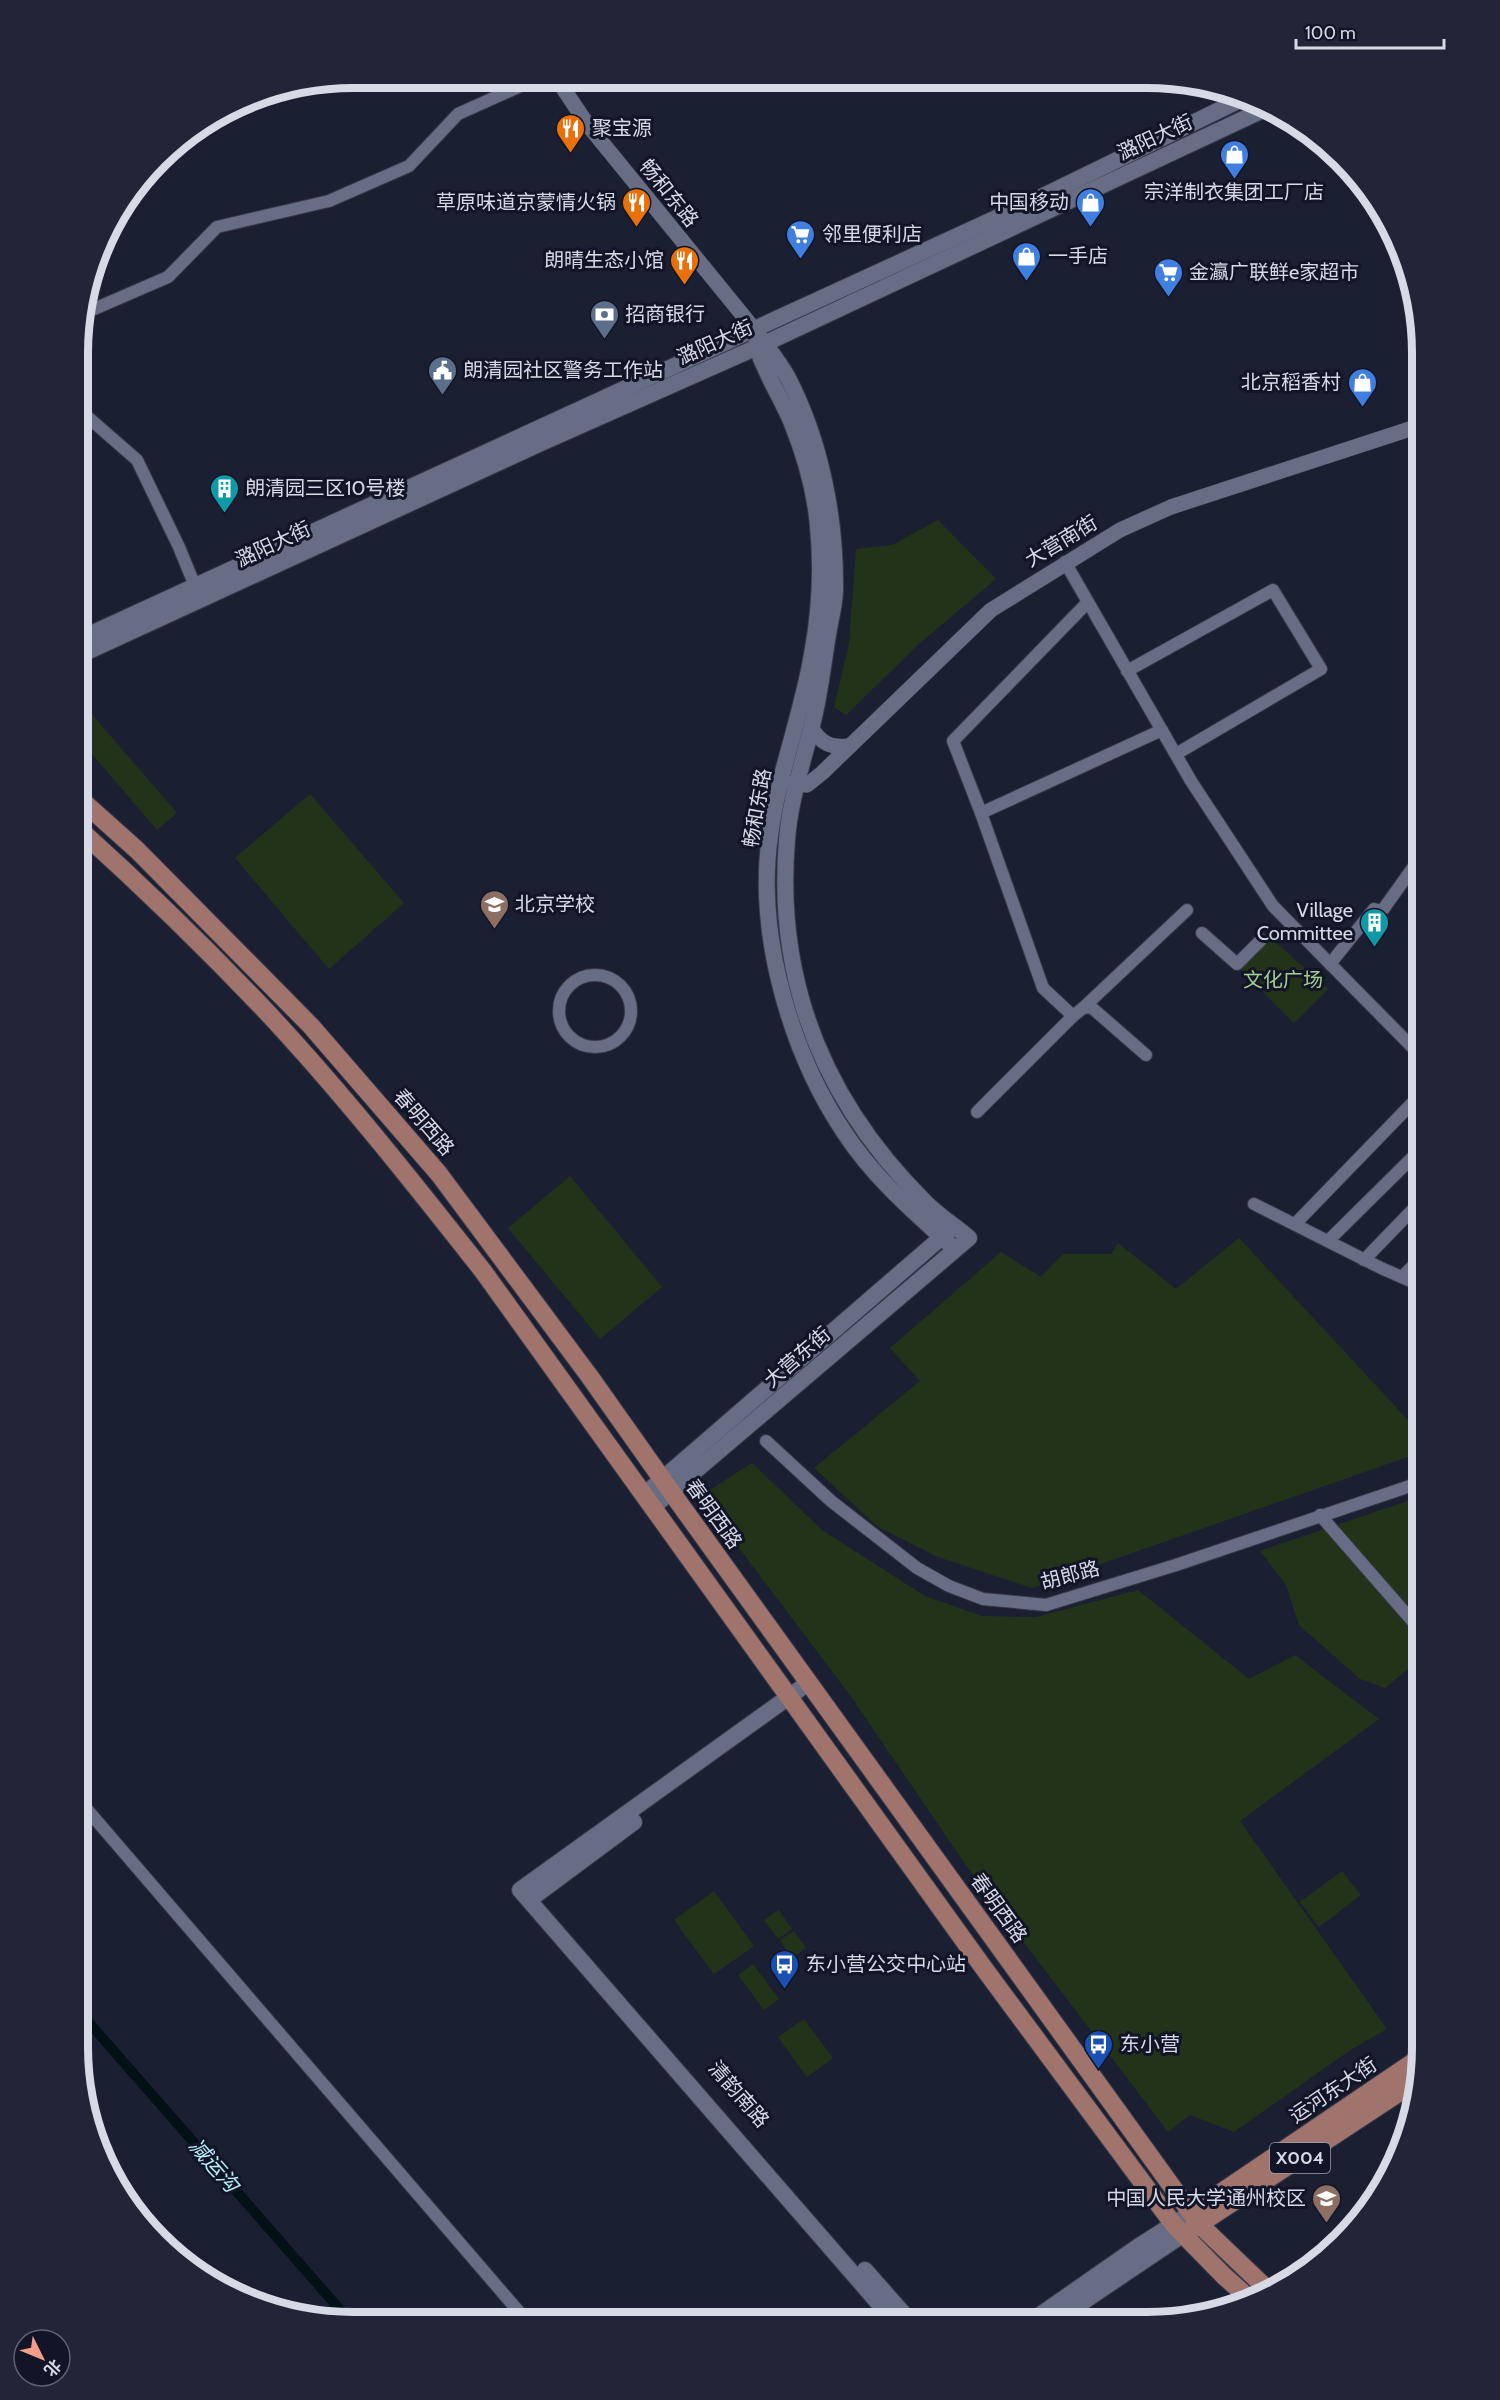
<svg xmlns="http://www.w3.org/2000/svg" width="1500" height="2400" viewBox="0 0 1500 2400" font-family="Cabin,'Noto Sans SC',sans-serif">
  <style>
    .green { fill: #23331a }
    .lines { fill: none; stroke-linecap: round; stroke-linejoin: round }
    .canal { stroke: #011115; stroke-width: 10 }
    .minor-casing { stroke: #383a4a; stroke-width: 14 }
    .tertiary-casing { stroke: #383a4a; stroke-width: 16 }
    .secondary-casing { stroke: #383a4a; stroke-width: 18 }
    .primary-casing { stroke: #383a4a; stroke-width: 20 }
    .minor { stroke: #676d84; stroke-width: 12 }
    .tertiary { stroke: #676d84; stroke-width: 15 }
    .secondary { stroke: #676d84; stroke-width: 16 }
    .primary { stroke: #a1736d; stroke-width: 18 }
    .labels { text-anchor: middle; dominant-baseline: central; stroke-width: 6; stroke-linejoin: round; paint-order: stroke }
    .shield { fill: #121528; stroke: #9b9ead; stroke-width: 1.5 }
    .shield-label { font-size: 18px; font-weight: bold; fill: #d6d9e6 }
    .poi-label { font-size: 20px; fill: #d6d9e6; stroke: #121528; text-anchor: start }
    .street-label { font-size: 20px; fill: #d6d9e6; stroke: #121528 }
    .park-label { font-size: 20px; fill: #a5cf90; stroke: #121528 }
    .water-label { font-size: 21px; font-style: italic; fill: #b5edf9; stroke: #121528 }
    .rim { fill: none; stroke: #d6d9e6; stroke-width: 8 }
  </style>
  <rect width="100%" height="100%" fill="#1b1f32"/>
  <g class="green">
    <polygon points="938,520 996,579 920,643 846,715 834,707 849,644 856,549 892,545"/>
    <polygon points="83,704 177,813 157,830 80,740 80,707"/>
    <polygon points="310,794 404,903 329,969 235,858"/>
    <polygon points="1270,937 1328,989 1294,1023 1239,968"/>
    <polygon points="570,1176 662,1287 600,1339 508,1228"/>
    <polygon points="1239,1238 1422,1435 1422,1452 1032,1588 938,1557 878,1527 814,1468 920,1381 890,1348 1001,1252 1041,1277 1063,1254 1111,1254 1118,1243 1176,1289"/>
    <polygon points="752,1463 822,1530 925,1596 982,1616 1036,1617 1138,1590 1249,1679 1295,1655 1379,1719 1240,1821 1387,2029 1349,2051 1234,2132 1190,2115 1168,2132 972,1874 852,1698 736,1544 705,1493"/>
    <polygon points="1422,1496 1422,1658 1385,1688 1360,1679 1299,1625 1286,1585 1260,1551"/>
    <polygon points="1342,1871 1361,1895 1319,1927 1300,1902"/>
    <polygon points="714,1891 754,1946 714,1974 674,1920"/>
    <polygon points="779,1910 792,1929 778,1939 764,1920"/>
    <polygon points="794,1931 806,1948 792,1958 780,1940"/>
    <polygon points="753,1964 779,1999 764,2010 738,1975"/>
    <polygon points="804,2019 833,2058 807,2077 778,2037"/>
  </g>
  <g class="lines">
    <polyline class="canal" points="78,2010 349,2320"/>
    <defs>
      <g id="minor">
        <polyline points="82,312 94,309 168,277 217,227 329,201 409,166 458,114 536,79"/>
        <polyline points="82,412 137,460 179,547 195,586"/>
        <polyline points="1065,562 1191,781 1273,906 1422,1057"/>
        <polyline points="1087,603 953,741 981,813 1043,988 1073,1016 1083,1008 1091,1007 1146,1055"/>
        <polyline points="1127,671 1273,590 1321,669 1176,754"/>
        <polyline points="981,813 1162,730"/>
        <polyline points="1202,933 1237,964 1261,940"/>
        <polyline points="1330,964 1374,909 1382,911 1422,855"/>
        <circle cx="595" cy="1011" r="36"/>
        <polyline points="1083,1008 1187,910"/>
        <polyline points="977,1112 1073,1016"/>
        <polyline points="1254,1204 1381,1268 1422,1286"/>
        <polyline points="1295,1224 1422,1093"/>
        <polyline points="1328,1241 1422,1148"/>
        <polyline points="1364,1260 1422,1200"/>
        <polyline points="1402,1277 1422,1257"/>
        <polyline points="766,1441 831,1501 917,1568 949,1586 983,1599 1046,1605 1176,1565 1422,1482"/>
        <polyline points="1320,1515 1422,1632"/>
        <polyline points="78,1799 526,2320"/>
      </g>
      <g id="tertiary">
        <polyline points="557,79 587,124 754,329"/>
        <path d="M 811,727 C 821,744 831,748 850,746"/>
        <polyline points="786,783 807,785 822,773 991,610 1120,530 1171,507 1422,425"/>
      </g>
      <g id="secondary">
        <path d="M 756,345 C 764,371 780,396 791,421 C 804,453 815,491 818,526 C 822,568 820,612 812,654 C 802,715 778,774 770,836 C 756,933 790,1051 844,1132 C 874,1178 915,1213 955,1249"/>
        <polyline points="80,639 1029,203 1246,97"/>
        <polyline points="80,655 541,443 764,344 1267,108"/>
        <polyline points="645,1494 950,1230"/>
        <path d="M 653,1507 L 969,1238 C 955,1226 939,1216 926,1203 C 825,1103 775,982 787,840 C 790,796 807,751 816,708 C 821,684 824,659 828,635 C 830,620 835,605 835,590 C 836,519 821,442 788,378 C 779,361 765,345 754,329"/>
        <polyline points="808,1683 520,1890 894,2321"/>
        <polyline points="529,1900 634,1822"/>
        <polyline points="865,2270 910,2321"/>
        <polyline points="1030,2322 1139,2246 1191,2213"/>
        <polyline points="1053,2322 1182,2235"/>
      </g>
      <g id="primary">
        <polyline points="80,799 137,850 311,1026 439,1174 590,1377 677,1500 1199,2224 1269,2291"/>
        <path d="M 80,830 C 143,887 204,946 263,1008 C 341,1091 412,1181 483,1271 L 983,1967 L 1174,2225 L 1224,2276 L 1252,2301"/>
        <polyline points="1191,2213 1421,2057"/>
        <polyline points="1189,2231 1418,2080"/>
      </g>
    </defs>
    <use href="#minor" class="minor-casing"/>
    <use href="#tertiary" class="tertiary-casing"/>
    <use href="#secondary" class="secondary-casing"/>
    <use href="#primary" class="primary-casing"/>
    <use href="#minor" class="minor"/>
    <use href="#tertiary" class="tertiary"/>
    <use href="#secondary" class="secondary"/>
    <use href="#primary" class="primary"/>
  </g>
  <defs>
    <symbol id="restaurant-pin" viewBox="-11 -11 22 30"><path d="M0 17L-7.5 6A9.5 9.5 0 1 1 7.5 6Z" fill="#e8710a" stroke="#121528"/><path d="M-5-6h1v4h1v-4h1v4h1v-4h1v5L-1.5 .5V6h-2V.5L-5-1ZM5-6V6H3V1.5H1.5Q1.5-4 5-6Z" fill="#fff"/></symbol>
    <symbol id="shop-pin" viewBox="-11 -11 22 30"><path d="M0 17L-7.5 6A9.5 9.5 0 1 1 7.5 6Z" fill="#3f7fe0" stroke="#121528"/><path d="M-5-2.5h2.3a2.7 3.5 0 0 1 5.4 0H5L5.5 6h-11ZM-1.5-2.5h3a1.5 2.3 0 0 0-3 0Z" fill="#fff"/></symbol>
    <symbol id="supermarket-pin" viewBox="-11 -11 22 30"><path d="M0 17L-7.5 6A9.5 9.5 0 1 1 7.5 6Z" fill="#3f7fe0" stroke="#121528"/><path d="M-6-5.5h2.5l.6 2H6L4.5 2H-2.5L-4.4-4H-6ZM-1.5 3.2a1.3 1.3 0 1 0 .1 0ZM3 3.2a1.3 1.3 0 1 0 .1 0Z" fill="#fff"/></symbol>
    <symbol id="bank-pin" viewBox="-11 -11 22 30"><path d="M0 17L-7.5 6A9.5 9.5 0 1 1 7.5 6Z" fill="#5c6f8a" stroke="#121528"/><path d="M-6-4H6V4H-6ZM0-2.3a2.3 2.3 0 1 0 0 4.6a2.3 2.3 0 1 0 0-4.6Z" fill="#fff"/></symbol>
    <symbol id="civic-pin" viewBox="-11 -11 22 30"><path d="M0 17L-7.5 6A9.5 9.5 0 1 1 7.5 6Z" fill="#5c6f8a" stroke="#121528"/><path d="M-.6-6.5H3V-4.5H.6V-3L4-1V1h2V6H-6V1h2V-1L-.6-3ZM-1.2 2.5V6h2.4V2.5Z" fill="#fff"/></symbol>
    <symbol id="building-pin" viewBox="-11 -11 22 30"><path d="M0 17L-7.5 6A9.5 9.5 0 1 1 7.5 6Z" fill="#0f9aa8" stroke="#121528"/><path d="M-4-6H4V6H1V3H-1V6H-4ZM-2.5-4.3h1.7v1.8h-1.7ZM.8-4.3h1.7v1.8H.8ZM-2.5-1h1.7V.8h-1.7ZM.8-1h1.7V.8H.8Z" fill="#fff"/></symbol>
    <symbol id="school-pin" viewBox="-11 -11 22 30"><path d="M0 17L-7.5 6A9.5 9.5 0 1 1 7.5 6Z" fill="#8d6e63" stroke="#121528"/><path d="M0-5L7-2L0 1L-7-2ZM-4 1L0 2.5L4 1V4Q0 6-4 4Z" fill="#fff"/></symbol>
    <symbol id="bus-pin" viewBox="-11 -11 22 30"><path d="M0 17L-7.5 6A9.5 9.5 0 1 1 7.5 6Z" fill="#1a4fb4" stroke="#121528"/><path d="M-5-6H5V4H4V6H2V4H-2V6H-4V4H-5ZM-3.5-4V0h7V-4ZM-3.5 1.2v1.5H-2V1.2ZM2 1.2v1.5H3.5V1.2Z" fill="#fff"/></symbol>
  </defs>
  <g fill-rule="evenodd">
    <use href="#restaurant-pin" x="554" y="112" width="33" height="45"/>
    <use href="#shop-pin" x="1218" y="138" width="33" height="45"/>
    <use href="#restaurant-pin" x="620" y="186" width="33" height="45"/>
    <use href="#shop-pin" x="1074" y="186" width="33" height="45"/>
    <use href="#supermarket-pin" x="784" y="218" width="33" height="45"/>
    <use href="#shop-pin" x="1010" y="240" width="33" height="45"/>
    <use href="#restaurant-pin" x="668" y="244" width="33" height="45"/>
    <use href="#supermarket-pin" x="1152" y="256" width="33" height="45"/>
    <use href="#bank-pin" x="588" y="298" width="33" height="45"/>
    <use href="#civic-pin" x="426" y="354" width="33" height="45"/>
    <use href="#shop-pin" x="1346" y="366" width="33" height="45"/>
    <use href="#building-pin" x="208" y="472" width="33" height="45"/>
    <use href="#school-pin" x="478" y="888" width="33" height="45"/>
    <use href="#building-pin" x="1358" y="906" width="33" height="45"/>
    <use href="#bus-pin" x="768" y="1948" width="33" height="45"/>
    <use href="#bus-pin" x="1082" y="2028" width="33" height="45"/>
    <use href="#school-pin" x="1310" y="2182" width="33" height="45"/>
  </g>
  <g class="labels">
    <rect class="shield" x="1270" y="2143" width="60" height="30" rx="4.5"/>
    <g class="shield-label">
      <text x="1300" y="2158">X004</text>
    </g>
    <g class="poi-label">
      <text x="592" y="128">聚宝源</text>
      <text x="1234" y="192" text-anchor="middle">宗洋制衣集团工厂店</text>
      <text x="616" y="202" text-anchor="end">草原味道京蒙情火锅</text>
      <text x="1069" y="202" text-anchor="end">中国移动</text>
      <text x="822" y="234">邻里便利店</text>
      <text x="1048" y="256">一手店</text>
      <text x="664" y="260" text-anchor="end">朗晴生态小馆</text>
      <text x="1189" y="272">金瀛广联鲜e家超市</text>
      <text x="625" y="314">招商银行</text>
      <text x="463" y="370">朗清园社区警务工作站</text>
      <text x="1341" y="382" text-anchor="end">北京稻香村</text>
      <text x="245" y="488">朗清园三区10号楼</text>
      <text x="515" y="904">北京学校</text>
      <text x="1353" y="910" text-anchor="end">Village<tspan x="1353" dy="23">Committee</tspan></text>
      <text x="806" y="1964">东小营公交中心站</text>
      <text x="1120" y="2044">东小营</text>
      <text x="1306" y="2198" text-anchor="end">中国人民大学通州校区</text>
    </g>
    <g class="street-label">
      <text transform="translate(1155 137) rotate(-25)">潞阳大街</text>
      <text transform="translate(669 193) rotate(51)">畅和东路</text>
      <text transform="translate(715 342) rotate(-24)">潞阳大街</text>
      <text transform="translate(1061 541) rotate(-31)">大营南街</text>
      <text transform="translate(273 544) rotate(-25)">潞阳大街</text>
      <text transform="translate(757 808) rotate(-80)">畅和东路</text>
      <text transform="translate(424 1122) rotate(49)">春明西路</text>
      <text transform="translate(797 1357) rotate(-41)">大营东街</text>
      <text transform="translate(714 1514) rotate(54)">春明西路</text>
      <text transform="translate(1070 1575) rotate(-15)">胡郎路</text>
      <text transform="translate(999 1908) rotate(54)">春明西路</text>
      <text transform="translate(1333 2090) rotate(-34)">运河东大街</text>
      <text transform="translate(739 2094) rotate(49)">清韵南路</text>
    </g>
    <g class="park-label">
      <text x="1283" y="980">文化广场</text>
    </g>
    <g class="water-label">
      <text transform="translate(214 2165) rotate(49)">减运沟</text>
    </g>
  </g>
  <path d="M0 0H1500V2400H0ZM353 88H1147A265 265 0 0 1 1412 353V2047A265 265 0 0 1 1147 2312H353A265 265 0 0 1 88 2047V353A265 265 0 0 1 353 88Z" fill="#222537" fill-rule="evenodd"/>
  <path class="rim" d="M353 88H1147A265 265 0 0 1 1412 353V2047A265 265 0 0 1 1147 2312H353A265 265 0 0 1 88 2047V353A265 265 0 0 1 353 88Z"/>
  <g transform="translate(42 2358) rotate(133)"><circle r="28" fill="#121528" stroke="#606374" stroke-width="1.5"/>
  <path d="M0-4.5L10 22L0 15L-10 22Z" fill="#f49e8a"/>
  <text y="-9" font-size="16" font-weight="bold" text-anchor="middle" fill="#d6d9e6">北</text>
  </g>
  <path d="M1296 39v9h148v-9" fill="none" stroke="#d6d9e6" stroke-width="3"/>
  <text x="1305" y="39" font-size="18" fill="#d6d9e6" stroke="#121528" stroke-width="4.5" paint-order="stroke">100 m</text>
</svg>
